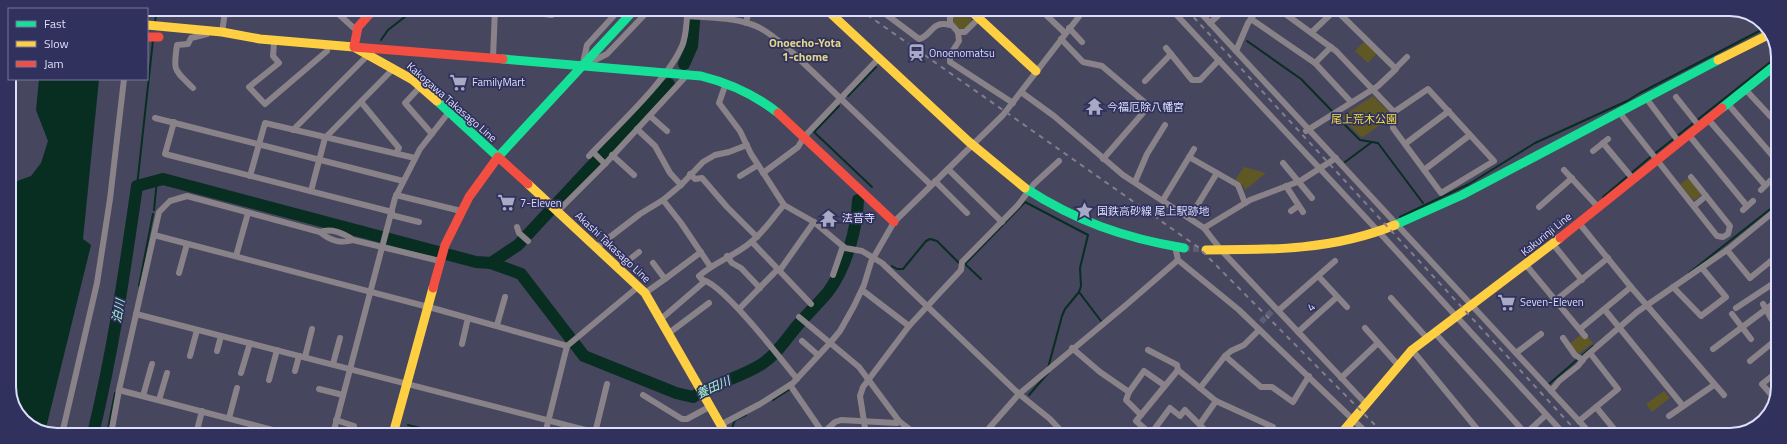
<svg xmlns="http://www.w3.org/2000/svg" width="1787" height="444" viewBox="0 0 1787 444" font-family="'Titillium Web','Noto Sans JP',sans-serif">
  <style>
    .green { fill: #605824 }
    .water { fill: #082d21 }
    .lines { fill: none; stroke-linecap: round; stroke-linejoin: round }
    .stream { stroke: #082d21; stroke-width: 2 }
    .river { stroke: #082d21; stroke-width: 12 }
    .street-tunnel { stroke: #5d5d76; stroke-width: 6; stroke-dasharray: 6 3; stroke-linecap: butt }
    .street { stroke: #898289; stroke-width: 6 }
    .fast { stroke: #16e098; stroke-width: 9 }
    .slow { stroke: #ffcf43; stroke-width: 9 }
    .jam { stroke: #f24e42; stroke-width: 9 }
    .rail { stroke: #827e8c; stroke-width: 2; stroke-dasharray: 5 5; stroke-linecap: butt }
    .labels { text-anchor: middle; dominant-baseline: central; stroke-width: 3.5; stroke-linejoin: round; paint-order: stroke }
    .poi-label { font-size: 11px; fill: #dddffc; stroke: #31315d; text-anchor: start }
    .street-label { font-size: 11px; fill: #dddffc; stroke: #31315d }
    .park-label { font-size: 11px; fill: #f3df46; stroke: #31315d }
    .neighbourhood-label { font-size: 12px; font-weight: bold; fill: #e1d788; stroke: #31315d }
    .water-label { font-size: 12px; font-style: italic; fill: #a6f9cf; stroke: #31315d }
    .rim { fill: none; stroke: #dddffc; stroke-width: 2 }
  </style>
  <rect width="100%" height="100%" fill="#46465e"/>
  <g class="green">
    <circle cx="962" cy="20" r="9"/>
    <polygon points="1366,40 1378,52 1368,63 1355,51"/>
    <polygon points="1373,96 1391,114 1390,118 1363,137 1360,136 1343,119 1344,115"/>
    <polygon points="1244,167 1266,173 1245,190 1243,185 1235,180"/>
    <polygon points="1689,178 1700,193 1701,195 1695,200 1692,199 1680,184"/>
    <polygon points="1580,335 1583,339 1587,336 1593,343 1577,355 1570,344"/>
    <polygon points="1664,391 1670,398 1652,412 1646,404"/>
  </g>
  <polygon class="water" points="39,79 99,79 83,239 91,245 45,432 21,419 9,393 9,184 31,176 41,163 48,141 36,110"/>
  <g class="lines">
    <g class="stream">
      <polyline points="155,22 157,9"/>
      <polyline points="381,40 388,30 415,9"/>
      <polyline points="1247,41 1301,79 1332,111"/>
      <polyline points="848,96 876,67"/>
      <polyline points="839,106 814,132 872,187"/>
      <polyline points="1338,118 1360,140 1378,143 1423,203"/>
      <polyline points="1345,162 1372,142"/>
      <polyline points="137,186 153,40"/>
      <polyline points="1603,197 1648,159 1778,56"/>
      <polyline points="154,210 157,180"/>
      <polyline points="1400,217 1469,184 1535,143 1627,101 1640,93 1767,27"/>
      <polyline points="892,266 897,269 903,269 926,241 930,239 937,241 959,263"/>
      <polyline points="1689,273 1778,203"/>
      <polyline points="981,279 965,264 1025,202 1088,235 1080,268 1081,286 1079,292 1065,309 1062,316 1048,368"/>
      <polyline points="139,286 153,214"/>
      <polyline points="1079,292 1101,321"/>
      <polyline points="1549,384 1593,346"/>
      <polyline points="1029,395 1048,373"/>
      <polyline points="773,400 790,389"/>
      <polyline points="408,425 444,434"/>
      <polyline points="730,433 735,420 746,415"/>
      <polyline points="107,434 115,393"/>
    </g>
    <g class="river">
      <polyline points="684,64 692,46 695,9"/>
      <polyline points="601,156 669,84"/>
      <path d="M 491,263 L 521,274 L 584,356 L 676,393 L 693,397 C 714,383 740,378 762,364 C 777,354 786,339 797,326 C 807,314 818,304 828,292 C 846,268 857,229 858,200"/>
      <path d="M 93,434 C 113,352 125,269 137,186 L 163,179 L 476,262 L 491,263 L 518,245 L 597,160"/>
    </g>
    <g class="street-tunnel">
      <polyline points="1184,248 1206,250"/>
      <polyline points="1261,322 1272,311"/>
    </g>
    <g class="street">
      <polyline points="222,9 225,12 222,32"/>
      <polyline points="333,9 356,30"/>
      <polyline points="504,9 552,15 558,9"/>
      <path d="M 879,9 L 919,39 C 932,36 931,20 950,25"/>
      <polyline points="956,10 950,17 950,23 958,32 965,32 979,18"/>
      <polyline points="1041,10 1065,33"/>
      <polyline points="1172,10 1378,231 1565,435"/>
      <polyline points="1198,10 1592,435"/>
      <polyline points="1280,10 1336,51 1394,112 1393,128 1441,193 1494,161 1428,89 1394,112"/>
      <polyline points="225,13 232,12 236,9"/>
      <path d="M 687,16 C 710,18 737,17 758,27 C 771,33 782,44 793,53 L 931,185"/>
      <polyline points="1251,19 1315,63 1351,102"/>
      <polyline points="746,23 749,9"/>
      <polyline points="1210,23 1222,12"/>
      <polyline points="1069,28 1082,42"/>
      <polyline points="958,32 959,41 950,55 950,62 1013,103"/>
      <polyline points="1312,32 1335,10"/>
      <polyline points="1061,39 1083,62 1102,66 1149,106 1103,159"/>
      <polyline points="274,43 273,56 279,63 249,87 265,104 327,51 327,44"/>
      <polyline points="1166,48 1192,80 1200,80 1219,60"/>
      <polyline points="1236,51 1248,23 1257,10"/>
      <polyline points="493,58 495,9"/>
      <polyline points="583,63 587,45 620,9"/>
      <polyline points="1315,63 1331,47"/>
      <polyline points="587,64 607,54 650,9"/>
      <polyline points="1396,68 1407,57"/>
      <polyline points="1145,81 1171,54"/>
      <polyline points="726,83 719,103 740,131 751,154 784,205 814,222 845,248 862,251 882,263 1019,394 1050,419 1065,435"/>
      <polyline points="420,87 405,103 432,134"/>
      <path d="M 193,88 C 174,69 173,72 177,45 L 188,44 L 191,38 L 207,34"/>
      <polyline points="1745,89 1771,117"/>
      <polyline points="1021,92 1054,116 1123,175 1204,228 1221,250 1367,405"/>
      <polyline points="1676,97 1699,126"/>
      <polyline points="1646,98 1679,142"/>
      <polyline points="361,102 399,148 396,153"/>
      <polyline points="1727,103 1778,162"/>
      <polyline points="1619,112 1717,236 1723,237 1728,234 1730,226 1691,177"/>
      <polyline points="650,116 667,131"/>
      <polyline points="155,118 403,181"/>
      <polyline points="1707,118 1765,185"/>
      <polyline points="174,122 165,154 392,212"/>
      <polyline points="637,129 655,146 670,173 681,185"/>
      <polyline points="293,130 369,54"/>
      <polyline points="1306,131 1378,86 1396,69 1336,10"/>
      <polyline points="1688,134 1747,206"/>
      <polyline points="1603,143 1633,179"/>
      <polyline points="1405,144 1449,111"/>
      <polyline points="1593,151 1608,139"/>
      <polyline points="593,152 605,164"/>
      <polyline points="612,155 634,175"/>
      <path d="M 589,156 C 616,127 667,81 682,46 C 687,35 686,21 688,9"/>
      <polyline points="1189,157 1238,185 1245,203"/>
      <polyline points="1283,163 1312,198"/>
      <polyline points="948,169 1002,222"/>
      <polyline points="1424,170 1470,135"/>
      <polyline points="1564,170 1598,207"/>
      <polyline points="763,173 798,147 804,137 878,59"/>
      <polyline points="690,174 695,179 702,178 727,207 757,237"/>
      <polyline points="250,176 265,123 415,158"/>
      <polyline points="740,176 758,165"/>
      <polyline points="935,181 967,213"/>
      <polyline points="1135,182 1147,154 1165,125"/>
      <polyline points="1286,186 1303,212"/>
      <polyline points="1761,190 1770,181"/>
      <polyline points="311,191 325,138 394,68"/>
      <polyline points="396,195 461,211"/>
      <polyline points="663,200 681,223 710,266"/>
      <polyline points="1163,200 1194,149"/>
      <polyline points="1694,206 1706,196"/>
      <polyline points="1539,207 1572,178"/>
      <polyline points="1743,210 1753,201"/>
      <polyline points="558,211 605,164 688,74"/>
      <polyline points="1291,211 1298,206"/>
      <polyline points="391,215 419,222"/>
      <polyline points="1190,217 1217,173"/>
      <polyline points="1579,223 1631,287 1724,395"/>
      <polyline points="517,227 519,233 528,241"/>
      <polyline points="1204,228 1250,200 1300,181 1336,158"/>
      <path d="M 320,232 C 331,228 344,233 353,240 L 440,261"/>
      <polyline points="154,235 436,309 567,346"/>
      <polyline points="752,242 811,304"/>
      <polyline points="1553,244 1582,280"/>
      <polyline points="1175,246 1178,260 1239,310 1369,435"/>
      <polyline points="597,247 640,214 663,200 681,185 703,162 715,155 729,152 747,145"/>
      <polyline points="1727,250 1750,278 1777,256"/>
      <polyline points="236,256 248,213"/>
      <polyline points="727,256 732,263 741,268 760,288"/>
      <polyline points="1526,265 1585,336"/>
      <polyline points="619,268 639,252"/>
      <polyline points="780,270 814,222"/>
      <polyline points="179,273 187,244"/>
      <polyline points="833,275 843,246"/>
      <polyline points="665,279 701,252"/>
      <polyline points="1321,279 1347,307"/>
      <path d="M 703,280 C 724,285 782,360 797,379"/>
      <polyline points="1673,287 1701,316 1726,297 1702,268"/>
      <polyline points="862,290 909,326"/>
      <polyline points="645,293 665,279 653,263"/>
      <polyline points="1391,298 1427,338"/>
      <polyline points="1556,300 1608,258"/>
      <polyline points="1763,304 1772,320 1777,322"/>
      <polyline points="1736,308 1777,281"/>
      <polyline points="739,309 778,269"/>
      <polyline points="1279,310 1335,261"/>
      <polyline points="1605,310 1683,406"/>
      <polyline points="136,314 601,434"/>
      <polyline points="1732,314 1751,339"/>
      <polyline points="799,317 859,367 899,421 917,435"/>
      <path d="M 661,319 L 704,282 L 699,276 C 716,261 735,256 751,242 C 764,232 773,217 784,205"/>
      <polyline points="497,325 505,297"/>
      <polyline points="1365,328 1398,365"/>
      <polyline points="1580,329 1631,287"/>
      <polyline points="1298,332 1337,297"/>
      <polyline points="1434,332 1527,435"/>
      <polyline points="669,333 709,303"/>
      <polyline points="1563,338 1575,355 1583,360"/>
      <polyline points="802,341 818,355"/>
      <polyline points="462,344 468,318"/>
      <polyline points="1072,348 1100,372 1129,392"/>
      <polyline points="1713,349 1777,301"/>
      <polyline points="1148,350 1177,365 1178,370 1216,401 1273,427 1270,435"/>
      <polyline points="1412,350 1482,435"/>
      <polyline points="217,351 221,336"/>
      <polyline points="1516,353 1541,334"/>
      <polyline points="190,356 197,330"/>
      <polyline points="1225,356 1261,387 1272,387 1293,402 1309,376"/>
      <polyline points="305,357 312,329"/>
      <polyline points="1750,361 1777,339"/>
      <polyline points="333,364 340,338"/>
      <polyline points="295,371 299,356"/>
      <polyline points="241,373 250,343"/>
      <polyline points="1341,378 1378,343"/>
      <polyline points="269,380 277,350"/>
      <polyline points="790,385 823,433 822,434"/>
      <polyline points="1200,388 1225,356 1231,351 1244,345 1259,330"/>
      <polyline points="319,389 343,395"/>
      <polyline points="119,390 288,434"/>
      <polyline points="1551,391 1559,381 1578,366 1585,357 1637,312 1727,250 1777,209"/>
      <polyline points="643,395 682,419 687,419 711,406"/>
      <polyline points="143,396 152,364"/>
      <polyline points="1775,399 1762,384 1777,372"/>
      <polyline points="159,400 167,373"/>
      <polyline points="1596,407 1614,429"/>
      <polyline points="1141,415 1126,400 1129,392 1144,371 1164,385"/>
      <polyline points="1669,416 1714,385"/>
      <polyline points="229,418 237,388"/>
      <polyline points="336,420 354,426"/>
      <polyline points="1579,421 1618,389 1590,353"/>
      <polyline points="722,424 760,404 793,383 830,343 840,331 854,306 864,285 871,262 894,222 1003,115 1084,10"/>
      <polyline points="1200,424 1216,401"/>
      <polyline points="595,433 607,384"/>
      <polyline points="823,433 835,422 841,420 897,423 899,421"/>
      <polyline points="62,434 97,283 110,199 124,79"/>
      <path d="M 111,434 L 119,390 L 159,212 L 170,201 L 187,196 L 320,232 C 329,240 341,244 353,240"/>
      <polyline points="196,434 202,411"/>
      <polyline points="333,434 395,198 420,149 449,112"/>
      <polyline points="545,434 567,346 639,286"/>
      <polyline points="866,434 860,396 863,387 909,326 961,270 962,262 1018,205 1034,184 1059,161"/>
      <polyline points="1151,434 1136,421 1178,370"/>
      <polyline points="983,435 1019,394 1126,305 1178,260"/>
      <polyline points="1150,435 1170,408 1180,416 1185,410 1210,435"/>
      <polyline points="1524,435 1546,415"/>
    </g>
    <g class="fast">
      <path d="M 503,59 L 701,76 C 729,83 754,94 778,113"/>
      <polyline points="437,101 498,157 635,9"/>
      <polyline points="1722,108 1778,63"/>
      <path d="M 1025,188 C 1076,221 1124,238 1184,248"/>
      <polyline points="1395,225 1462,195 1718,60"/>
    </g>
    <g class="slow">
      <polyline points="826,9 968,141 1025,188"/>
      <polyline points="970,10 1036,71"/>
      <polyline points="147,25 222,32 260,39 354,47 413,80 437,101"/>
      <polyline points="1718,60 1770,34"/>
      <polyline points="528,184 645,293 726,434"/>
      <path d="M 1206,250 C 1271,250 1334,250 1395,225"/>
      <polyline points="393,434 433,288"/>
      <polyline points="1340,435 1412,350 1560,238"/>
    </g>
    <g class="jam">
      <polyline points="374,9 358,27 354,47 503,59"/>
      <polyline points="147,37 159,37"/>
      <polyline points="778,113 894,222"/>
      <polyline points="1560,238 1722,108"/>
      <polyline points="433,288 445,245 469,197 498,157 528,184"/>
    </g>
    <g class="rail">
      <polyline points="859,9 1198,247 1385,435"/>
      <polyline points="1187,10 1580,435"/>
    </g>
  </g>
  <defs>
    <symbol id="station-bare" viewBox="-9 -9 18 18"><path d="M-3-6H3Q5-6 5-4V2Q5 4 3 4L4.5 6H3L1.5 4h-3L-3 6H-4.5L-3 4Q-5 4-5 2V-4Q-5-6-3-6ZM-3.5-4v3h7v-3ZM-3.5 1v1.5H-2V1ZM2 1v1.5H3.5V1Z" fill="#a8a9c5" stroke="#31315d" stroke-width="2.5" paint-order="stroke"/></symbol>
    <symbol id="supermarket-bare" viewBox="-9 -9 18 18"><path d="M-6-5.5h2.5l.6 2H6L4.5 2H-2.5L-4.4-4H-6ZM-1.5 3.2a1.3 1.3 0 1 0 .1 0ZM3 3.2a1.3 1.3 0 1 0 .1 0Z" fill="#a8a9c5" stroke="#31315d" stroke-width="2.5" paint-order="stroke"/></symbol>
    <symbol id="temple-bare" viewBox="-9 -9 18 18"><path d="M0-6L5-2H3V0L6.5 2.5H4V6H1.5V3h-3V6H-4V2.5H-6.5L-3 0V-2H-5Z" fill="#a8a9c5" stroke="#31315d" stroke-width="2.5" paint-order="stroke"/></symbol>
    <symbol id="sight-bare" viewBox="-9 -9 18 18"><path d="M0-6L1.8-2.2L6-1.7L2.9 1.2L3.7 5.4L0 3.3L-3.7 5.4L-2.9 1.2L-6-1.7L-1.8-2.2Z" fill="#a8a9c5" stroke="#31315d" stroke-width="2.5" paint-order="stroke"/></symbol>
  </defs>
  <g fill-rule="evenodd">
    <use href="#station-bare" x="904" y="40" width="25" height="25"/>
    <use href="#supermarket-bare" x="446" y="70" width="25" height="25"/>
    <use href="#temple-bare" x="1082" y="94" width="25" height="25"/>
    <use href="#supermarket-bare" x="494" y="190" width="25" height="25"/>
    <use href="#sight-bare" x="1072" y="198" width="25" height="25"/>
    <use href="#temple-bare" x="816" y="206" width="25" height="25"/>
    <use href="#supermarket-bare" x="1494" y="290" width="25" height="25"/>
  </g>
  <g class="labels">
    <g class="poi-label">
      <text x="929" y="53">Onoenomatsu</text>
      <text x="472" y="82">FamilyMart</text>
      <text x="1107" y="107">今福厄除八幡宮</text>
      <text x="520" y="203">7-Eleven</text>
      <text x="1097" y="211">国鉄高砂線 尾上駅跡地</text>
      <text x="842" y="218">法音寺</text>
      <text x="1520" y="302">Seven-Eleven</text>
    </g>
    <g class="street-label">
      <text transform="translate(452 102) rotate(41)">Kakogawa Takasago Line</text>
      <text transform="translate(1546 234) rotate(-39)">Kakurinji Line</text>
      <text transform="translate(613 247) rotate(43)">Akashi Takasago Line</text>
      <text transform="translate(1311 307) rotate(-43)">4</text>
    </g>
    <g class="park-label">
      <text x="1364" y="119">尾上荒木公園</text>
    </g>
    <g class="neighbourhood-label">
      <text x="805" y="42">Onoecho-Yota<tspan x="805" dy="14">1-chome</tspan></text>
    </g>
    <g class="water-label">
      <text transform="translate(118 311) rotate(-80)">泊川</text>
      <text transform="translate(713 387) rotate(-24)">養田川</text>
    </g>
  </g>
  <path d="M0 0H1787V444H0ZM57 16H1730A41 41 0 0 1 1771 57V387A41 41 0 0 1 1730 428H57A41 41 0 0 1 16 387V57A41 41 0 0 1 57 16Z" fill="#31315d" fill-rule="evenodd"/>
  <path class="rim" d="M57 16H1730A41 41 0 0 1 1771 57V387A41 41 0 0 1 1730 428H57A41 41 0 0 1 16 387V57A41 41 0 0 1 57 16Z"/>
  <rect x="8" y="8" width="140" height="72" fill="#31315d" stroke="#76779d"/>
  <rect x="16" y="21" width="20" height="6" fill="#16e098" stroke="#76779d"/>
  <text x="44" y="28" font-size="12" fill="#dddffc">Fast</text>
  <rect x="16" y="41" width="20" height="6" fill="#ffcf43" stroke="#76779d"/>
  <text x="44" y="48" font-size="12" fill="#dddffc">Slow</text>
  <rect x="16" y="61" width="20" height="6" fill="#f24e42" stroke="#76779d"/>
  <text x="44" y="68" font-size="12" fill="#dddffc">Jam</text>
</svg>
